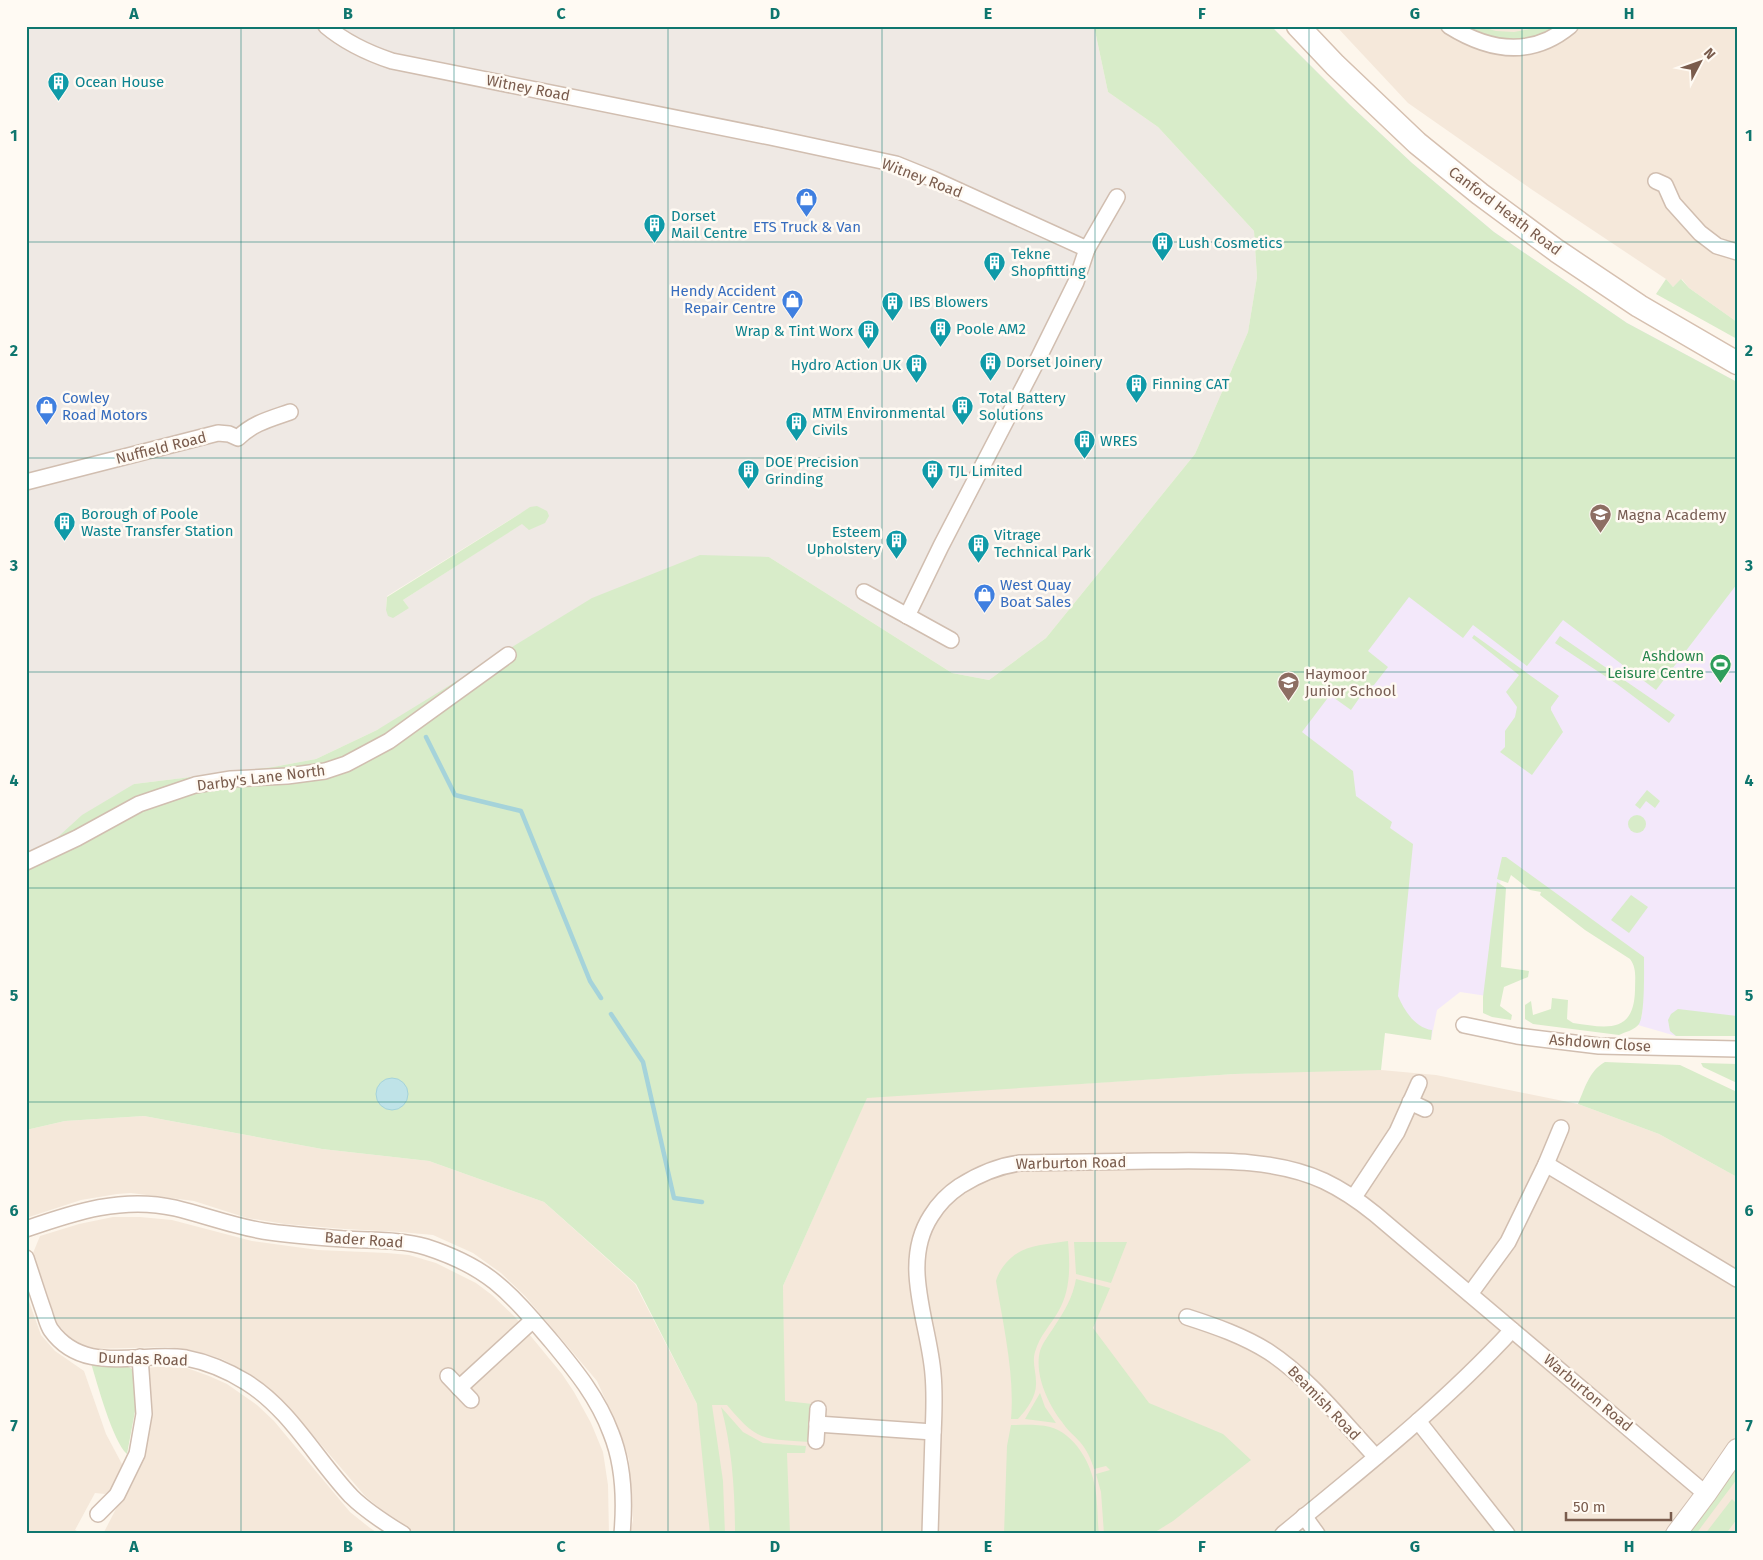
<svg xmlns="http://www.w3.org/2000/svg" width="1763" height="1560" viewBox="0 0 1763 1560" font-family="'Fira Sans',sans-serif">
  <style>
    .residential { fill: #f5e8da }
    .industrial { fill: #efe9e4; fill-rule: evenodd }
    .education { fill: #f3e8fa }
    .green { fill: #d8ecc9 }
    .water { fill: #bfe3e8; stroke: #a5d3da }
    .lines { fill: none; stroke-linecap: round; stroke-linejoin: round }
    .stream { stroke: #a5d3da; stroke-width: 4.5 }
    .minor-casing { stroke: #d1beb0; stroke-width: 18 }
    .tertiary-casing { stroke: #d1beb0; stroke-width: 22 }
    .secondary-casing { stroke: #d6c0b0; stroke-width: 25 }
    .minor { stroke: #fff; stroke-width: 15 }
    .tertiary { stroke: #fff; stroke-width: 20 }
    .secondary { stroke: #fff; stroke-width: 22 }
    .grid { fill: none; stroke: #0f766e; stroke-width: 1; stroke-opacity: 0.55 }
    .labels { text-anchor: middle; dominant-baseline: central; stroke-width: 5; stroke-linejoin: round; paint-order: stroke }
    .culture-label { font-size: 15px; fill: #0d838f; stroke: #fffaf3; text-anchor: start }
    .street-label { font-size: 15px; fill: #7a5c4d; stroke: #fffaf3 }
    .shop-label { font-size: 15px; fill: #366cbe; stroke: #fffaf3; text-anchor: start }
    .education-label { font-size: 15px; fill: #785e54; stroke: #fffaf3; text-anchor: start }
    .leisure-label { font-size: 15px; fill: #27864d; stroke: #fffaf3; text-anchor: end }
    .neatline { fill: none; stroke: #0f766e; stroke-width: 2 }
    .grid-label { font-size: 16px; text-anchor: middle; font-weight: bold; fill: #0f766e }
  </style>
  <rect width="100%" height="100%" fill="#fdf6ec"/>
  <g class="residential">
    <polygon points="1336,26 1737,26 1737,322 1689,288 1682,279 1673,287 1666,279 1531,189 1408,103"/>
    <polygon points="1333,1070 1381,1070 1436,1075 1578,1104 1659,1134 1737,1177 1737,1534 630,1534 633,1520 629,1460 622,1437 597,1381 525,1296 501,1273 473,1253 433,1235 400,1232 345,1229 285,1224 247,1218 194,1201 131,1193 117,1194 81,1200 26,1218 26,1130 65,1121 144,1116 322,1149 429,1161 544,1202 635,1284 697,1404 784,1407 783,1286 867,1097 1235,1074"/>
    <polygon points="113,1217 140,1217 172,1220 252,1241 318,1250 387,1253 409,1255 436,1263 476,1283 492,1295 515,1317 562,1374 574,1392 591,1423 603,1452 608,1485 609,1534 417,1534 389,1516 365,1496 294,1413 271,1390 250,1374 222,1359 194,1351 168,1347 90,1349 78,1344 68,1336 57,1323 33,1253 40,1236 79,1224"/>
    <polygon points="26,1293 41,1335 55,1351 84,1371 106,1434 123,1466 111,1489 105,1494 95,1493 75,1530 83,1534 26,1534"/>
    <polygon points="165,1366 187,1368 209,1376 227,1384 257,1405 274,1421 350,1512 370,1528 379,1534 103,1534 136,1470 149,1428 147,1368"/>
  </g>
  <path class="industrial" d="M 26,26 L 1094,26 L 1108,92 L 1158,127 L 1254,231 L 1257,277 L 1248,332 L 1195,454 L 1046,638 L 989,680 L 952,673 L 769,557 L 377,730 L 316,759 L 273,767 L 134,784 L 36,857 L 26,861 ZM 521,513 L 523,523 L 403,600 L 409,608 L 386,610 L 387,596 Z"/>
  <polygon class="education" points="1271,26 1350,105 1412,163 1494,232 1627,323 1737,382 1737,1036 1676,1036 1638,1025 1642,1015 1644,965 1503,859 1487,996 1460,992 1437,1010 1431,1040 973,737 1288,399"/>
  <g class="green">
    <path d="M 1094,26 L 1271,26 L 1350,105 L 1412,163 L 1494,232 L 1627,323 L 1737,382 L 1737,584 L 1656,690 L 1563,620 L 1527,666 L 1473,625 L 1463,638 L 1409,597 L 1368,651 L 1388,667 L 1374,685 L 1367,687 L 1351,710 L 1330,695 L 1302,732 L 1353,771 L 1356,796 L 1392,822 L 1390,828 L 1413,844 L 1398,996 C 1404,1010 1415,1028 1432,1030 L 1431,1040 L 1385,1033 L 1381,1070 L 1235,1074 L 867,1098 L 783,1286 L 785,1401 L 813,1404 L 810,1442 C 763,1439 758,1442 727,1405 L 712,1405 L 723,1481 L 725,1534 L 710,1534 L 697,1404 L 636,1284 L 544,1202 L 429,1161 L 322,1149 L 144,1116 L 65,1121 L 26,1130 L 26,862 L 36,857 L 82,815 L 134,784 L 273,767 L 316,759 L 377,730 L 592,598 L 700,555 L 769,557 L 952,673 L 989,680 L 1046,638 L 1195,454 L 1248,332 L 1257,277 L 1254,231 L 1158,127 L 1108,92 Z"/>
    <polygon points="1462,26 1478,26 1496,31 1514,32 1547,26 1558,26 1531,40 1502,43"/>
    <polygon points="1666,279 1673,287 1681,279 1689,288 1737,322 1737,339 1656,294"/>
    <polygon points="537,506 547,511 549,516 545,523 529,530 522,524 403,600 409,608 393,618 388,616 386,610 387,597 521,513 530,507"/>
    <polygon points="1474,635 1559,696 1551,707 1551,710 1563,732 1532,775 1500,752 1505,747 1505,731 1515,717 1517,707 1506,692 1519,675 1472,638"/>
    <polygon points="1560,636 1675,715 1669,723 1617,684 1555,643"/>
    <polygon points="1647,790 1660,801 1655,808 1646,801 1640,809 1635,805"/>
    <circle cx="1637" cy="824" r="9"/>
    <path d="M 1502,857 L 1506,857 L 1644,957 C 1644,971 1645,1014 1639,1024 C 1635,1030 1625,1032 1619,1035 L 1533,1024 L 1525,1019 L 1525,1005 L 1531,1001 L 1533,1015 L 1551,1009 L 1552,998 L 1568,1000 L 1567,1019 L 1573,1023 C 1607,1028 1634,1034 1635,990 C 1635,979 1637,968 1630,959 L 1585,930 L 1540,895 L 1541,892 L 1530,890 L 1511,875 L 1508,883 L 1497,879 Z"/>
    <polygon points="1497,882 1506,888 1501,967 1529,971 1528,977 1504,987 1500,1006 1512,1015 1511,1020 1492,1017 1483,1013 1483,997"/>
    <polygon points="1631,895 1648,907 1629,933 1611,920"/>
    <polygon points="1678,1009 1737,1016 1737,1036 1676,1036 1670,1031 1668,1020 1671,1014"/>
    <path d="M 1605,1062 L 1680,1065 L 1737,1092 L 1737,1177 L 1659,1134 L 1578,1104 C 1585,1088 1589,1071 1605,1062 Z"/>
    <polygon points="1701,1063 1737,1064 1737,1083 1703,1067"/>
    <path d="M 1068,1241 C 1070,1266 1071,1290 1058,1312 C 1050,1326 1040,1335 1035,1352 C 1032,1363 1036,1371 1036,1382 C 1037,1396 1027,1409 1018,1419 L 1011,1419 C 1015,1375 1003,1324 996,1281 C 998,1274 1001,1269 1006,1263 C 1022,1244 1044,1245 1068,1241 Z"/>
    <polygon points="1074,1242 1127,1242 1111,1283 1076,1274"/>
    <path d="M 1076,1279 L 1110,1288 L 1093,1328 L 1149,1403 L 1223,1434 L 1251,1460 L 1173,1521 L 1152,1534 L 1104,1534 L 1101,1492 L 1096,1474 L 1110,1470 L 1106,1466 L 1094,1469 C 1091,1459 1087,1450 1080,1442 C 1074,1435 1067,1430 1062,1422 C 1048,1404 1034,1374 1040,1351 C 1043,1342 1049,1335 1054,1327 C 1064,1312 1073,1297 1076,1279 Z"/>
    <path d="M 91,1363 L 105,1366 L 123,1364 L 134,1370 L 136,1406 L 127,1454 C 113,1442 97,1383 91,1363 Z"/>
    <polygon points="1040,1393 1045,1407 1056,1423 1025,1419"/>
    <path d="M 721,1407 L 743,1432 L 763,1443 L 806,1446 L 805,1453 L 787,1453 L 790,1534 L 735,1534 C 735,1491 732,1447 721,1407 Z"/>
    <path d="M 1011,1425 C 1023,1425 1038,1424 1050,1427 C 1075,1434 1091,1463 1095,1487 C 1098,1502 1097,1518 1099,1534 L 1004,1534 L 1007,1446 Z"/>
    <polygon points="1737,1460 1737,1479 1696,1534 1684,1534"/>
    <polygon points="1732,1499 1737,1504 1737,1519 1728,1531 1731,1534 1705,1534"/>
  </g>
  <circle class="water" cx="392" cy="1094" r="16"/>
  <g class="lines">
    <g class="stream">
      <polyline points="426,737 455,795 521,811 590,981 601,998"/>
      <polyline points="611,1014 643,1062 674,1198 702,1202"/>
    </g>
    <defs>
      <g id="minor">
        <path d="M 326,26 C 346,43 368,53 392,61 L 770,137 L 896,164 L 933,179 L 1087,249 L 1076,282 L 1038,359 L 941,546 L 907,616"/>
        <path d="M 1449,26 C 1489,51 1531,58 1570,26"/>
        <polyline points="1656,181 1665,185 1673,203 1700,233 1717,246 1737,252"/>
        <polyline points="1087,249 1117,197"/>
        <path d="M 26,482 L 218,433 L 229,434 L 238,438 C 253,423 270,419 290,412"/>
        <polyline points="864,592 951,640"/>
        <polyline points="26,862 77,838 139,804 195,785 231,779 287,776 325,771 346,764 389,741 508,655"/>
        <polyline points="1464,1025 1517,1036 1599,1046 1737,1049"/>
        <polyline points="1410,1102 1425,1109"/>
        <polyline points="1546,1164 1561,1128"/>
        <polyline points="1354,1197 1397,1132 1419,1083"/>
        <path d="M 26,1229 C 75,1212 123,1196 175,1208 C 204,1215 233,1226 263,1231 C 289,1235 317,1237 344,1239 C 372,1241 399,1239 426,1247 C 451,1255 475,1266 495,1282 C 517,1300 534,1321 552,1342 C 576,1371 598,1398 611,1433 C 624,1465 625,1500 622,1534"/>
        <path d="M 26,1258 C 32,1276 38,1295 44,1312 C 46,1318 48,1326 51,1330 C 84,1376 139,1351 186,1358 C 207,1362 228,1371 246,1382 C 290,1409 316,1459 351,1496 C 366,1511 385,1523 403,1534"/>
        <polyline points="1470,1294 1508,1242 1546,1164 1737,1279"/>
        <path d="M 1187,1317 C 1215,1326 1244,1336 1269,1352 C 1310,1379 1342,1421 1376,1457"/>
        <polyline points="448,1376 471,1400"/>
        <polyline points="459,1388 533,1320"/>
        <polyline points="1418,1421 1507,1534"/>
        <polyline points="817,1424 933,1432"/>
        <polyline points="816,1441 818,1409"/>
        <polyline points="98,1514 117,1495 137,1454 144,1414 140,1357"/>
        <polyline points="1304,1516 1317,1534"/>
        <path d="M 930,1534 C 931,1501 932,1468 933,1435 C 934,1415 935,1395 933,1374 C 929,1322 900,1264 931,1216 C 939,1203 948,1194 960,1186 C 979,1174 997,1166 1020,1163 C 1064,1162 1108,1162 1152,1161 C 1208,1161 1272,1157 1324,1181 C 1343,1190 1359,1201 1375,1214 L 1706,1494"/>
        <path d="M 1283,1534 C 1362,1469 1443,1405 1512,1330"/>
      </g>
      <polyline id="tertiary" points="1676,1534 1706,1494 1737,1449"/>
      <polyline id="secondary" points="1298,26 1335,65 1417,143 1480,194 1557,251 1639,306 1737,363"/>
    </defs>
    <use href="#minor" class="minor-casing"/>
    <use href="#tertiary" class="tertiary-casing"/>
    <use href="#secondary" class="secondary-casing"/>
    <use href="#minor" class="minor"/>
    <use href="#tertiary" class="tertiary"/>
    <use href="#secondary" class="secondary"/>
  </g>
  <path class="grid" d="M 241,26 L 241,1534M 454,26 L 454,1534M 668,26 L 668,1534M 882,26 L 882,1534M 1095,26 L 1095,1534M 1309,26 L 1309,1534M 1522,26 L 1522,1534M 26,242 L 1737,242M 26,458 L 1737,458M 26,672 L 1737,672M 26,888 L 1737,888M 26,1102 L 1737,1102M 26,1318 L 1737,1318"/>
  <defs>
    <symbol id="building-pin" viewBox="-11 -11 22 30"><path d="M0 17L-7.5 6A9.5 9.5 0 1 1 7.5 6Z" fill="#0f9aa8" stroke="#fffaf3"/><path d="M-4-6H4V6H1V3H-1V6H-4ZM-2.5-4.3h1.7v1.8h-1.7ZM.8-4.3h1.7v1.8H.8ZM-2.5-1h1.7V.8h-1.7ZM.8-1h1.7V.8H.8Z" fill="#fff"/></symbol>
    <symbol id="shop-pin" viewBox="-11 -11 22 30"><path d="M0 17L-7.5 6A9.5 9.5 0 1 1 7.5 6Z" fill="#3f7fe0" stroke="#fffaf3"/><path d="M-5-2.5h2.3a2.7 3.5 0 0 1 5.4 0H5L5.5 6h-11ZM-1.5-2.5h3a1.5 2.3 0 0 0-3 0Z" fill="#fff"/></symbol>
    <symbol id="school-pin" viewBox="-11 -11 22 30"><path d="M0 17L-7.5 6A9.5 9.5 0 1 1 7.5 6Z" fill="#8d6e63" stroke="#fffaf3"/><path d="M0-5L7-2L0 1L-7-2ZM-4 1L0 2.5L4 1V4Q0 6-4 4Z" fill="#fff"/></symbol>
    <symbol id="stadium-pin" viewBox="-11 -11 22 30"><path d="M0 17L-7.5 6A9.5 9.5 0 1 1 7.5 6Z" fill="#2e9e5b" stroke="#fffaf3"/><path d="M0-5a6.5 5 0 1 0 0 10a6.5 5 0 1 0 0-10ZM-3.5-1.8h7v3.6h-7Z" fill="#fff"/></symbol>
  </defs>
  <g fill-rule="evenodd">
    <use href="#building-pin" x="46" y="70" width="25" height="34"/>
    <use href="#shop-pin" x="794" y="186" width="25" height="34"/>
    <use href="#building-pin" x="642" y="212" width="25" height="34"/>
    <use href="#building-pin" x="1150" y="230" width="25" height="34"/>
    <use href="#building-pin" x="982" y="250" width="25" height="34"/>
    <use href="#shop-pin" x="780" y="288" width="25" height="34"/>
    <use href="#building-pin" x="880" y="290" width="25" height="34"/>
    <use href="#building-pin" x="928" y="316" width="25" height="34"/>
    <use href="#building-pin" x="856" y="318" width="25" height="34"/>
    <use href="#building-pin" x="978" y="350" width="25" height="34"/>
    <use href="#building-pin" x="904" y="352" width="25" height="34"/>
    <use href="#building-pin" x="1124" y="372" width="25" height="34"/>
    <use href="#shop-pin" x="34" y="394" width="25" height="34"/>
    <use href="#building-pin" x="950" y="394" width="25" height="34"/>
    <use href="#building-pin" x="784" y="410" width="25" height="34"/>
    <use href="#building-pin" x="1072" y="428" width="25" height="34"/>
    <use href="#building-pin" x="736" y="458" width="25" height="34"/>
    <use href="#building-pin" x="920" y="458" width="25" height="34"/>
    <use href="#school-pin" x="1588" y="502" width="25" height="34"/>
    <use href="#building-pin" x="52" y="510" width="25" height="34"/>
    <use href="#building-pin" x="884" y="528" width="25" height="34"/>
    <use href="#building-pin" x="966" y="532" width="25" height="34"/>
    <use href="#shop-pin" x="972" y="582" width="25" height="34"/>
    <use href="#stadium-pin" x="1708" y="652" width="25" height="34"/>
    <use href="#school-pin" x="1276" y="670" width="25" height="34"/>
  </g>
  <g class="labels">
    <g class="culture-label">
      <text x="75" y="82">Ocean House</text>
      <text x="671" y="216">Dorset<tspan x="671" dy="17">Mail Centre</tspan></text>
      <text x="1178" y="243">Lush Cosmetics</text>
      <text x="1011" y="254">Tekne<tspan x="1011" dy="17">Shopfitting</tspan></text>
      <text x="909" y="302">IBS Blowers</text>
      <text x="956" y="329">Poole AM2</text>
      <text x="853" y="331" text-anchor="end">Wrap &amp; Tint Worx</text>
      <text x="1006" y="362">Dorset Joinery</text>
      <text x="901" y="365" text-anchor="end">Hydro Action UK</text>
      <text x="1152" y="384">Finning CAT</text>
      <text x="979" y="398">Total Battery<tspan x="979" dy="17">Solutions</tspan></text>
      <text x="812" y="413">MTM Environmental<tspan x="812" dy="17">Civils</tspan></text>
      <text x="1100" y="441">WRES</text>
      <text x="765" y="462">DOE Precision<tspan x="765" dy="17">Grinding</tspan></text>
      <text x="948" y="471">TJL Limited</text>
      <text x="81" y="514">Borough of Poole<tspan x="81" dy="17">Waste Transfer Station</tspan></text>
      <text x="881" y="532" text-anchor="end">Esteem<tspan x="881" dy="17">Upholstery</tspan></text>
      <text x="994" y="535">Vitrage<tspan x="994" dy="17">Technical Park</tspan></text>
    </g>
    <g class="street-label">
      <text transform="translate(528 88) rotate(11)">Witney Road</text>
      <text transform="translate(922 178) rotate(21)">Witney Road</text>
      <text transform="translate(1505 211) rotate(37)">Canford Heath Road</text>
      <text transform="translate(161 448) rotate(-14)">Nuffield Road</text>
      <text transform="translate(261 778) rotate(-7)">Darby's Lane North</text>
      <text transform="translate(1600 1043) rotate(4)">Ashdown Close</text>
      <text transform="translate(1071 1163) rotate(-1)">Warburton Road</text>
      <text transform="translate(364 1240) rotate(4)">Bader Road</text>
      <text transform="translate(143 1359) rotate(2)">Dundas Road</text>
      <text transform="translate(1588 1393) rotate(40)">Warburton Road</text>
      <text transform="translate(1324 1403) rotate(46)">Beamish Road</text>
    </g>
    <g class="shop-label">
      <text x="807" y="227" text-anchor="middle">ETS Truck &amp; Van</text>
      <text x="776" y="291" text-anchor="end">Hendy Accident<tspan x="776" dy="17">Repair Centre</tspan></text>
      <text x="62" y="398">Cowley<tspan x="62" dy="17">Road Motors</tspan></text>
      <text x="1000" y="585">West Quay<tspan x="1000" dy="17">Boat Sales</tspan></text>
    </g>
    <g class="education-label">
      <text x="1617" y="515">Magna Academy</text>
      <text x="1305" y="674">Haymoor<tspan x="1305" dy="17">Junior School</tspan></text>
    </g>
    <g class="leisure-label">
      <text x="1704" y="656">Ashdown<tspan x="1704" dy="17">Leisure Centre</tspan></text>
    </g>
  </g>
  <rect width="1763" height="1560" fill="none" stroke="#fffaf3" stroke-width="55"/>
  <g transform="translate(1700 62) rotate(49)" stroke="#fffaf3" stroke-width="4" paint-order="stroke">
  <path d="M0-4L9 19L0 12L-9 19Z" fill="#7a5c4d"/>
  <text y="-8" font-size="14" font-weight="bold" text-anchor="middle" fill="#7a5c4d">N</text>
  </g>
  <path d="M1566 1512v8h105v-8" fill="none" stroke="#7a5c4d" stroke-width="2.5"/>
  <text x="1573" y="1512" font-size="15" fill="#7a5c4d" stroke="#fffaf3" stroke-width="4" paint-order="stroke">50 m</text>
  <rect x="28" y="28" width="1708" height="1504" class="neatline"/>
  <g class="grid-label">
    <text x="134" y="19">A</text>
    <text x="348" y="19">B</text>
    <text x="561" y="19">C</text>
    <text x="775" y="19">D</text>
    <text x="988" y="19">E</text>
    <text x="1202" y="19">F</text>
    <text x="1415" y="19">G</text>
    <text x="1629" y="19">H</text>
    <text x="14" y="141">1</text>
    <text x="1749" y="141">1</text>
    <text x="14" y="356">2</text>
    <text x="1749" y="356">2</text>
    <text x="14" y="571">3</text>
    <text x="1749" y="571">3</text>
    <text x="14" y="786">4</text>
    <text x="1749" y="786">4</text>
    <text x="14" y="1001">5</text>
    <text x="1749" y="1001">5</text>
    <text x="14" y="1216">6</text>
    <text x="1749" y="1216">6</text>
    <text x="14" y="1431">7</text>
    <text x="1749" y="1431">7</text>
    <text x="134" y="1552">A</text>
    <text x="348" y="1552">B</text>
    <text x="561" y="1552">C</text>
    <text x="775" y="1552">D</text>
    <text x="988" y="1552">E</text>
    <text x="1202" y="1552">F</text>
    <text x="1415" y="1552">G</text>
    <text x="1629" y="1552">H</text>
  </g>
</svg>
